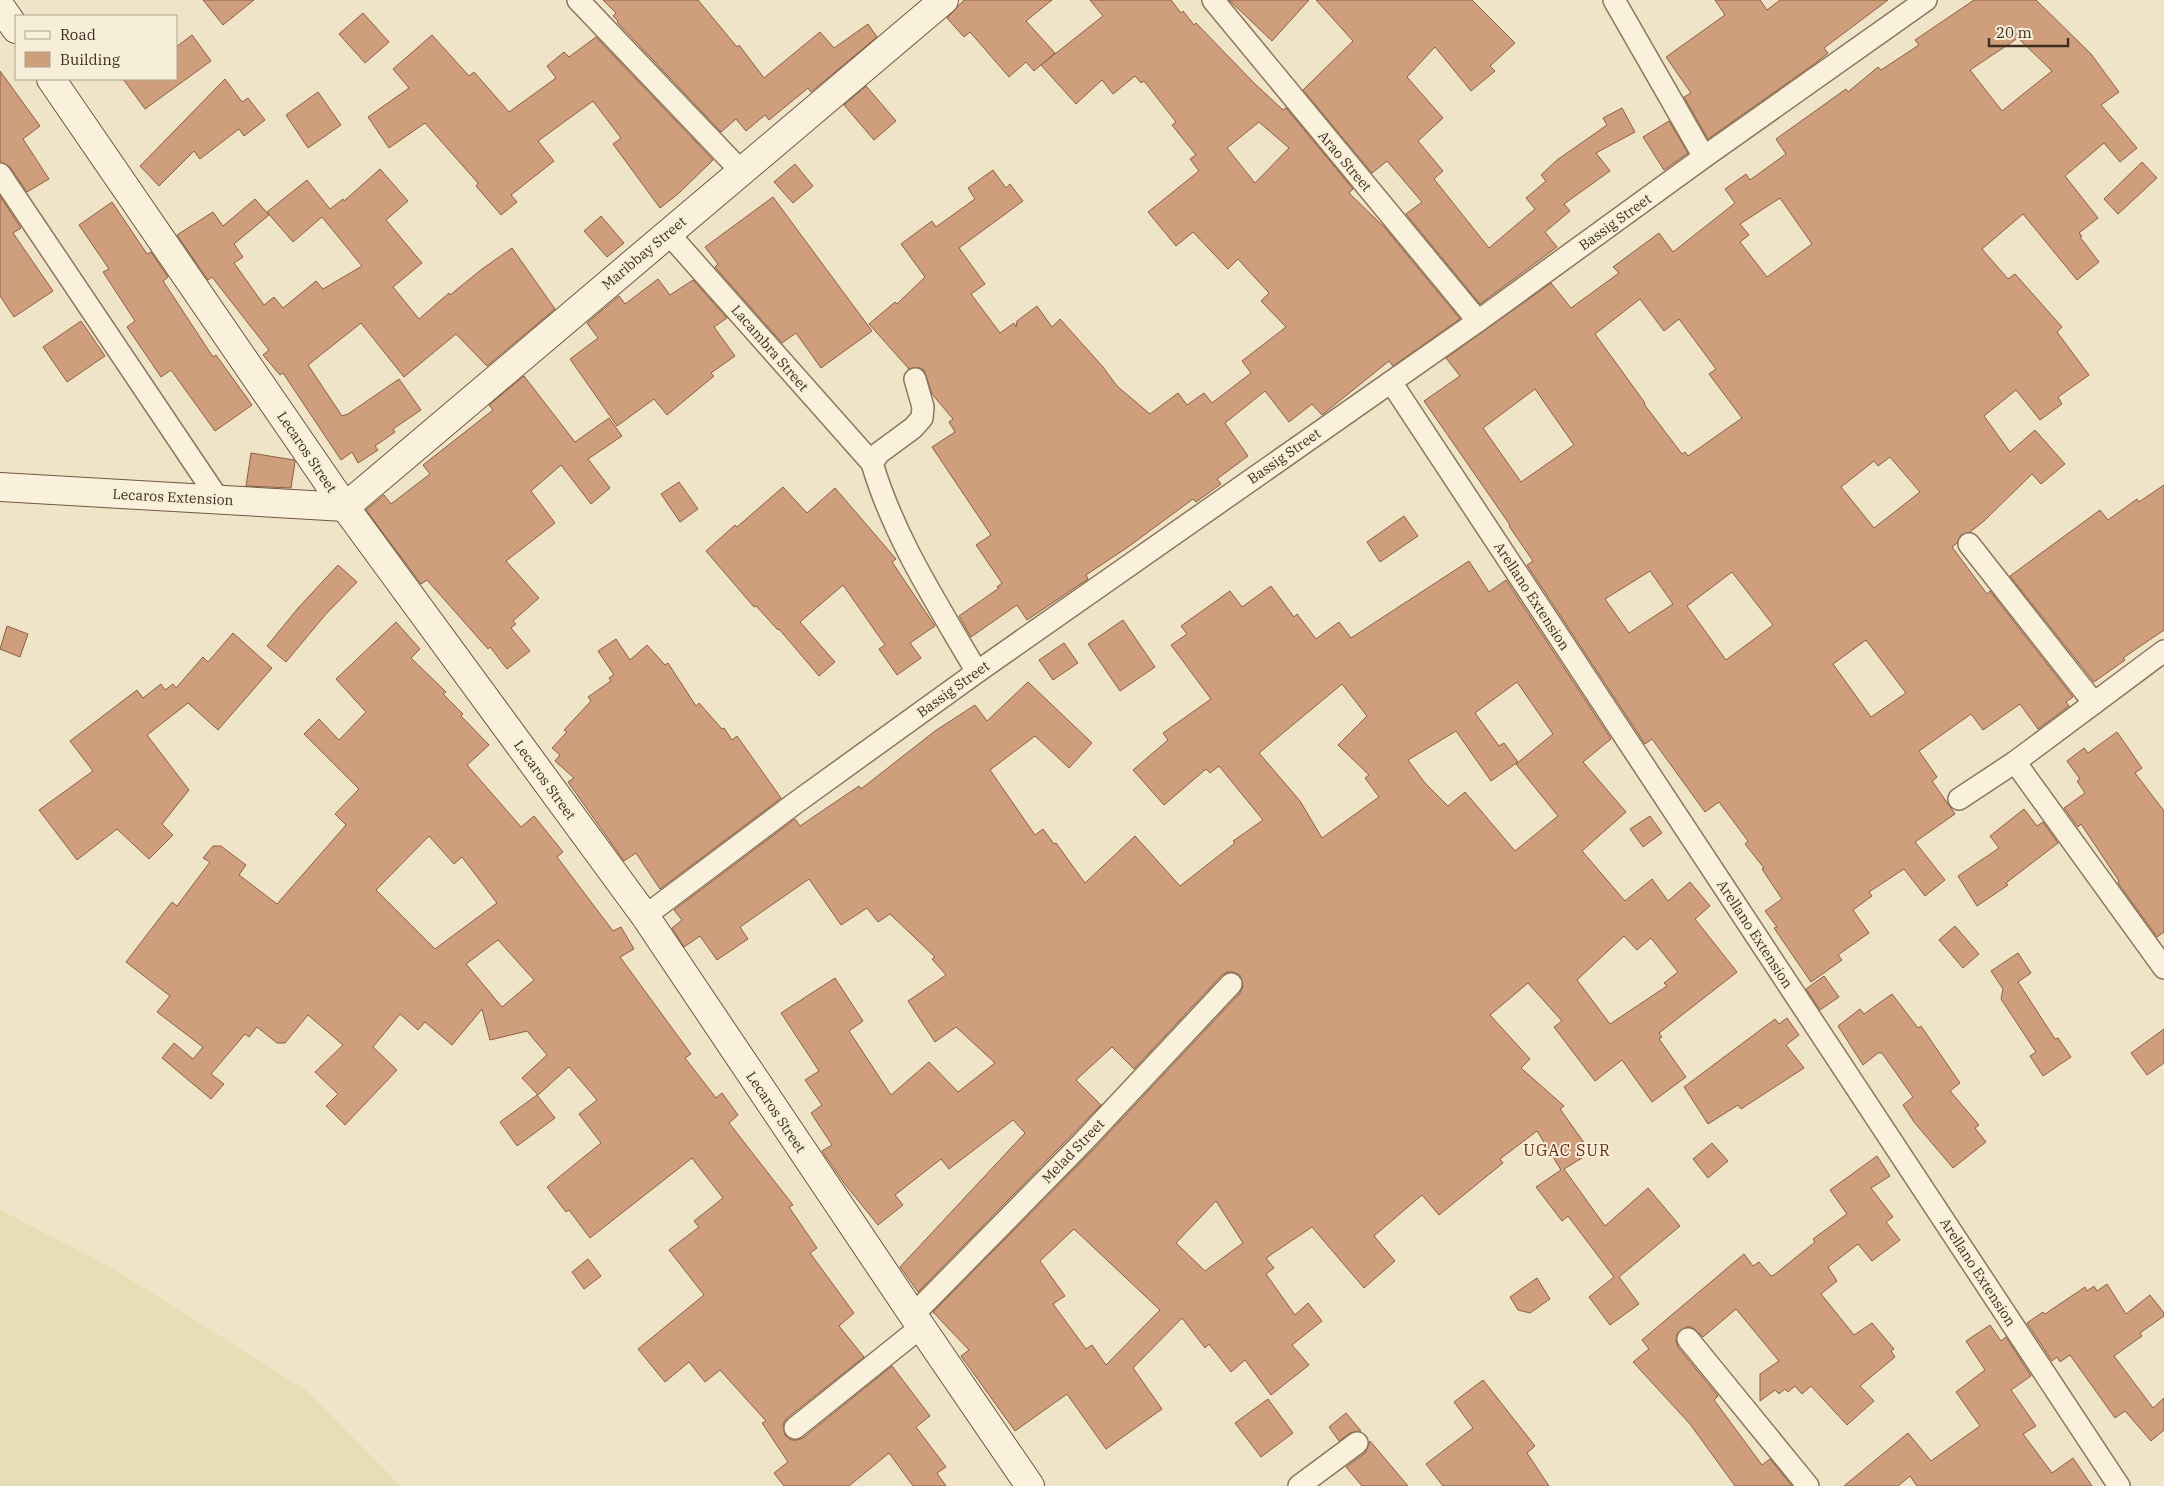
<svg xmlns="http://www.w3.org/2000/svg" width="2164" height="1486" viewBox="0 0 2164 1486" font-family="'IBM Plex Serif',serif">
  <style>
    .farmland { fill: #e6deb5 }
    .building { fill: #cf9f7d; stroke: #8d5f41; fill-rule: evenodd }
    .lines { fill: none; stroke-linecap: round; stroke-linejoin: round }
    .street-casing { stroke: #8d765c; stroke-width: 24 }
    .secondary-casing { stroke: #6f573f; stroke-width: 30 }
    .street { stroke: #faf1dc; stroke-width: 21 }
    .secondary { stroke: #faf1dc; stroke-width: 28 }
    .labels { text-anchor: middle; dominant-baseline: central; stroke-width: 4; stroke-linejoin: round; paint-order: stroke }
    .street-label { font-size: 14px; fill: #3d2e20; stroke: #f7eed8 }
    .quarter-label { font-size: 16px; letter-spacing: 1px; fill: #6b2e1e; stroke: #f7eed8 }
  </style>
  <rect width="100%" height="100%" fill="#f0e4c8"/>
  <polygon class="farmland" points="0,1210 114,1269 307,1391 401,1486 0,1486"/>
  <g class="building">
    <polygon points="203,0 254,0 223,25"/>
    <polygon points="603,0 698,0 737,47 739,45 764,78 820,32 834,48 868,24 877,37 811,92 808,88 769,120 765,115 746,131 736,119 721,132 617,22 618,21 613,16 616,13"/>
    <polygon points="964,0 1052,0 1026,21 1055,53 1034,71 1026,62 1009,77 970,32 964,37 947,18"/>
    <path d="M 1090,0 L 1171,0 L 1181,13 L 1183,11 L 1194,25 L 1196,23 L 1254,83 L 1283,110 L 1286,108 L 1353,189 L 1349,193 L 1385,228 L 1460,319 L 1393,366 L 1389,361 L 1322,415 L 1312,404 L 1289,422 L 1265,391 L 1225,423 L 1248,456 L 1217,479 L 1221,484 L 1196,502 L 1193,499 L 1128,547 L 1086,575 L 1088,579 L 1027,620 L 1017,605 L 971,637 L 959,616 L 999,588 L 997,587 L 1002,583 L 976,545 L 991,535 L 932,447 L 955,432 L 949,422 L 953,419 L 932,394 L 924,370 L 918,367 L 909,369 L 869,324 L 895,302 L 897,304 L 925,277 L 901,244 L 932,221 L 936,227 L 975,199 L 968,188 L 993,170 L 1006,188 L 1010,184 L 1023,201 L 959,248 L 985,284 L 971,294 L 1000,333 L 1014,323 L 1016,327 L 1017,321 L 1037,306 L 1052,327 L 1060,319 L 1103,367 L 1117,386 L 1150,414 L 1178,393 L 1187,405 L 1204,393 L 1212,403 L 1251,373 L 1242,361 L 1286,327 L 1261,301 L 1269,293 L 1238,259 L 1228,269 L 1193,232 L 1176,246 L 1148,212 L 1199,171 L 1190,159 L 1196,155 L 1172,125 L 1176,122 L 1144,81 L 1141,83 L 1135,76 L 1113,94 L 1102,80 L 1076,104 L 1041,65 L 1103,16 ZM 1259,122 L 1289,148 L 1255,183 L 1227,148 Z"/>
    <polygon points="1229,0 1309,0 1272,41"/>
    <polygon points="1316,0 1472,0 1515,43 1490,66 1495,71 1471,91 1435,47 1407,77 1443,118 1418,141 1443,171 1434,179 1489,248 1535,209 1526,198 1546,181 1541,175 1557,160 1607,125 1603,118 1622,108 1635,132 1596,153 1610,171 1564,204 1570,211 1545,232 1557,247 1480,304 1406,214 1422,202 1387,161 1372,173 1303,90 1353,41"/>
    <polygon points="1715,0 1760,0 1767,10 1780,0 1888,0 1824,48 1828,53 1817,62 1708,139 1684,97 1691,93 1666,57 1725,15"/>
    <path d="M 1974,0 L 2036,0 L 2091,54 L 2119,92 L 2101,105 L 2137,148 L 2120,162 L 2104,143 L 2065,176 L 2098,218 L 2079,233 L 2082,236 L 2080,237 L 2099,262 L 2077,280 L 2023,214 L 1982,249 L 2008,279 L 2015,274 L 2062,327 L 2057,332 L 2089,375 L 2058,397 L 2062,404 L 2040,420 L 2016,390 L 1984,416 L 2010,452 L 2035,430 L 2065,464 L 2041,484 L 2032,474 L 1984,521 L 1970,532 L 1961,535 L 1957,543 L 1952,547 L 1987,594 L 1990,591 L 2073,697 L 2066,702 L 2069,706 L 2038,729 L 2020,704 L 1983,730 L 1971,714 L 1919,751 L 1937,777 L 1932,781 L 1955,814 L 1915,842 L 1945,880 L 1925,896 L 1904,869 L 1869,892 L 1872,896 L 1853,910 L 1869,933 L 1838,955 L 1842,960 L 1811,982 L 1774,928 L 1777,927 L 1765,911 L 1782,899 L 1762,869 L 1764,868 L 1745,844 L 1748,841 L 1719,802 L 1705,812 L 1652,739 L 1645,744 L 1527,565 L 1533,561 L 1509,526 L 1510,525 L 1424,401 L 1460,376 L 1446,358 L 1551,283 L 1571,308 L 1619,273 L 1613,267 L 1659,233 L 1673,252 L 1735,203 L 1725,189 L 1746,174 L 1750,180 L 1786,154 L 1776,139 L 1846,89 L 1848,92 L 1878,67 L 1881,70 L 1919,45 L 1915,40 ZM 2018,38 L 2052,71 L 2002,111 L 1970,70 ZM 1780,198 L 1812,244 L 1767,277 L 1740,242 L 1749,235 L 1740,224 ZM 1640,299 L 1664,331 L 1679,319 L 1716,369 L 1709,374 L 1742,418 L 1688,456 L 1685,452 L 1682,454 L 1644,404 L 1645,403 L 1595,334 ZM 1535,389 L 1574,445 L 1521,482 L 1483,428 ZM 1890,457 L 1920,492 L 1874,528 L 1841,487 L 1874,461 L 1878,466 ZM 1650,571 L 1673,604 L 1629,633 L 1605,599 ZM 1732,572 L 1773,625 L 1726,660 L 1687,606 ZM 1866,640 L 1906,693 L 1871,717 L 1833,664 Z"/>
    <polygon points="363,13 389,42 365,63 339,34"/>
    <polygon points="192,35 211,61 145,109 123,79 176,79 176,47"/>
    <polygon points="432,35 469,76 474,72 509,112 556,78 547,66 564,52 569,57 596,37 713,160 678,194 660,208 613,144 621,138 593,101 538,141 554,161 511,195 517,202 501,215 476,186 478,183 425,123 389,148 368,117 409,88 393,69"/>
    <polygon points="0,71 40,126 23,139 49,179 27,192 10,167 0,162"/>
    <polygon points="225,79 242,102 248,98 265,120 244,136 239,129 200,159 194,151 159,186 140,166"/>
    <polygon points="866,86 896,121 874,140 844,105"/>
    <polygon points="318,92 341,125 308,148 286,115"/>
    <polygon points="1669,121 1688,153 1664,170 1643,137"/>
    <polygon points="2142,162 2157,178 2118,214 2104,199"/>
    <polygon points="795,164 813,186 793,203 774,182"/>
    <polygon points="380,169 408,201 386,220 422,263 393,287 419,319 449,293 450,295 482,269 512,248 555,309 487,366 456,334 404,377 361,323 308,365 342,416 348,414 399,379 421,410 393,429 395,432 375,446 378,450 358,463 352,452 341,460 283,373 280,375 263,355 269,350 212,277 208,280 177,235 213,212 223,226 255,199 269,215 234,244 243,257 234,263 264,305 274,297 283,308 316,281 323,289 362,266 322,217 293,242 267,212 307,180 330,209 343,199 344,201"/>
    <polygon points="0,196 21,228 13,233 53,291 14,317 0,296"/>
    <polygon points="773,197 872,331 821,368 796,333 782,343 715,267 718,264 705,247"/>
    <polygon points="112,202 147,254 151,252 168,277 163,281 213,357 216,355 252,405 215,431 171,370 161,377 127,327 135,321 103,272 109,269 79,225"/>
    <polygon points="601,216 624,243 607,257 584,231"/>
    <polygon points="658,279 670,295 693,280 727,318 714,327 735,356 711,373 714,376 667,415 654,399 617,426 570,359 598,338 587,323 619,296 625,304"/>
    <polygon points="81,321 105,356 67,382 43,347"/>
    <polygon points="524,376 575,442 609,418 622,436 588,459 610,488 591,504 561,465 531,491 555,523 506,561 539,598 513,621 516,624 511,628 530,651 507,669 490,647 488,649 427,580 421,584 366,510 384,495 391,504 430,474 423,465 493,410 489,405"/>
    <polygon points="251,453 294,460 295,462 291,488 246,486"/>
    <polygon points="679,482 698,509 680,522 661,494"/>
    <polygon points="2164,485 2164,630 2123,658 2125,660 2094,682 2010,576 2100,510 2108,520 2137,499 2139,502"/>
    <polygon points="783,487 807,513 835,488 896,559 892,562 935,626 910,643 921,658 897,675 879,649 885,645 843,585 800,622 835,662 819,676 779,629 778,630 756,606 754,607 706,551 735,525 737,527"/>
    <polygon points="1404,516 1418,536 1380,562 1367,542"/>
    <path d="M 1469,561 L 1489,592 L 1506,580 L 1611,739 L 1583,762 L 1626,812 L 1582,851 L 1625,901 L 1652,879 L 1668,901 L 1690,882 L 1710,906 L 1695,919 L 1737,972 L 1659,1033 L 1662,1037 L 1659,1039 L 1686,1077 L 1652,1102 L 1622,1060 L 1595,1081 L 1554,1027 L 1562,1021 L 1528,983 L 1490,1015 L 1530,1059 L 1521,1068 L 1564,1106 L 1560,1109 L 1585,1144 L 1582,1158 L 1564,1169 L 1605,1226 L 1648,1188 L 1680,1226 L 1619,1277 L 1639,1304 L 1610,1325 L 1589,1297 L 1614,1277 L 1568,1216 L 1562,1221 L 1536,1187 L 1561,1170 L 1537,1131 L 1500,1159 L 1503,1163 L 1439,1215 L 1422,1195 L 1374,1236 L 1395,1261 L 1364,1288 L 1312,1227 L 1266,1258 L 1274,1268 L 1266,1274 L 1295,1315 L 1308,1303 L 1322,1321 L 1292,1345 L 1309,1365 L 1271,1395 L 1245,1360 L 1231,1372 L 1209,1344 L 1205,1348 L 1182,1318 L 1133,1368 L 1162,1409 L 1106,1449 L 1067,1394 L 1015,1431 L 961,1356 L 969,1350 L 933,1312 L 1092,1151 L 1240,993 L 1243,986 L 1240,975 L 1233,972 L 1227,972 L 1222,975 L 1134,1069 L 1112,1047 L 1076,1080 L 1101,1105 L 918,1292 L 900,1267 L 1025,1133 L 1013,1120 L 949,1169 L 941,1159 L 895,1195 L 903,1205 L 878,1225 L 844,1183 L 822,1151 L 832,1145 L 811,1113 L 822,1105 L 805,1080 L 819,1071 L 781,1013 L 835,978 L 863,1021 L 849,1031 L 891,1095 L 929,1062 L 958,1092 L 995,1063 L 956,1027 L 935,1042 L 908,1001 L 946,975 L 932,959 L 935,957 L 890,914 L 878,922 L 867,908 L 841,925 L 809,879 L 740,927 L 748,939 L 717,960 L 700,936 L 684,947 L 672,928 L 682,920 L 674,910 L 795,819 L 800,826 L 859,786 L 861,789 L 935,731 L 975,705 L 987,721 L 1028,682 L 1092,743 L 1069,768 L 1035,736 L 990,770 L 1035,835 L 1043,829 L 1054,844 L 1056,843 L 1085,883 L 1135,836 L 1180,886 L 1235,843 L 1233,841 L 1263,820 L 1219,766 L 1210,773 L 1206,769 L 1164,805 L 1133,770 L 1168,740 L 1163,733 L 1211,699 L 1171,645 L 1187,634 L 1181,626 L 1230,591 L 1242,607 L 1271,586 L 1294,617 L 1297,614 L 1316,639 L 1339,622 L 1351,638 ZM 1517,682 L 1553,734 L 1516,764 L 1558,816 L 1515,851 L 1465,792 L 1448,806 L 1425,783 L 1408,760 L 1456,731 L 1491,781 L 1518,762 L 1504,743 L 1499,746 L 1475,713 ZM 1342,684 L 1367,716 L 1338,745 L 1369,775 L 1365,778 L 1379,797 L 1322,838 L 1300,801 L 1259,753 ZM 1624,936 L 1637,950 L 1651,938 L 1678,972 L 1664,983 L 1667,986 L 1610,1024 L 1577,980 ZM 1216,1201 L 1243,1243 L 1205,1271 L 1176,1243 ZM 1074,1229 L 1160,1310 L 1106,1365 L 1092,1345 L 1086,1349 L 1053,1304 L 1065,1296 L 1040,1261 Z"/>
    <polygon points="338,565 357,582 326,614 286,662 267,646 299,607"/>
    <polygon points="1123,620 1155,667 1120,691 1088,644"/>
    <path d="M 396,622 L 420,649 L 411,658 L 446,692 L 443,694 L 463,714 L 461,716 L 489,745 L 467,765 L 521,827 L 534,816 L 563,852 L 557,857 L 613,931 L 621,927 L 634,949 L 620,957 L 691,1054 L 685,1058 L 716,1098 L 722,1093 L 738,1115 L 729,1123 L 793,1205 L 789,1207 L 817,1248 L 810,1253 L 854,1313 L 839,1326 L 864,1357 L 787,1418 L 783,1424 L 785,1435 L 791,1440 L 797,1440 L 803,1438 L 892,1366 L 930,1416 L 916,1427 L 946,1467 L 937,1473 L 946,1486 L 913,1486 L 889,1453 L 849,1486 L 784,1486 L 774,1473 L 788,1462 L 762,1423 L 766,1421 L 720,1370 L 705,1382 L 689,1362 L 665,1382 L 638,1349 L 704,1295 L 669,1250 L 699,1227 L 694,1221 L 723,1198 L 692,1158 L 590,1238 L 569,1210 L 566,1212 L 547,1187 L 601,1143 L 579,1114 L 597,1100 L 569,1067 L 538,1095 L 522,1078 L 547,1055 L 527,1031 L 490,1040 L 482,1009 L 452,1045 L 425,1022 L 418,1030 L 400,1014 L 373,1047 L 397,1070 L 345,1125 L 326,1106 L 338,1094 L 315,1072 L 343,1045 L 308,1015 L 285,1043 L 277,1043 L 257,1027 L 249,1037 L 245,1034 L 211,1074 L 224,1084 L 211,1099 L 162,1058 L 174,1043 L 193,1059 L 203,1047 L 157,1012 L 170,996 L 126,962 L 172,902 L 177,906 L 210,862 L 203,858 L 213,846 L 221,846 L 246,865 L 239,875 L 277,904 L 346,825 L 335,814 L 359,789 L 304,734 L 319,719 L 339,740 L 366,712 L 336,679 ZM 429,836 L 454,864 L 462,857 L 497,903 L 435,949 L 376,890 ZM 498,940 L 534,980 L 502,1007 L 466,964 Z"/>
    <polygon points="7,626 28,634 20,657 0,649"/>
    <polygon points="233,633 272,668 218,730 188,703 147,735 189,790 162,824 173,835 149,859 117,829 77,860 39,810 93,771 70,741 137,690 143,698 161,684 165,690 173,684 176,688 203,657 208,662"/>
    <polygon points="616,639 630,660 647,645 665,665 668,663 696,706 699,703 722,729 724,728 732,740 737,736 781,798 660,889 636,853 624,861 568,782 574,778 555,761 560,755 552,748 567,732 564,730 591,701 588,697 611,681 609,678 614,675 598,651"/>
    <polygon points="1064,643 1078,663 1053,680 1039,660"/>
    <polygon points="2117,732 2142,768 2135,773 2164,811 2164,932 2157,937 2118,883 2119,881 2081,824 2078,827 2064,808 2085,793 2077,781 2080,779 2067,761 2084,748 2088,753"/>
    <polygon points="2024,809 2037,826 2043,822 2058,843 2006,883 2008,885 1977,906 1958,876 1999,848 1990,836"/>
    <polygon points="1650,816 1662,833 1643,847 1630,829"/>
    <polygon points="1955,926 1979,954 1963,968 1939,940"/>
    <polygon points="2018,953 2031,973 2018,982 2055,1039 2058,1038 2071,1057 2043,1076 2030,1056 2036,1052 2001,999 2003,989 1991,971"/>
    <polygon points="1824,976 1839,997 1820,1010 1806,989"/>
    <polygon points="1892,994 1918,1028 1921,1026 1960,1083 1950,1091 1979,1125 1975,1128 1986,1142 1953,1168 1914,1122 1903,1105 1913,1097 1882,1053 1878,1053 1863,1065 1838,1026 1860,1009 1864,1014"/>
    <polygon points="1787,1018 1799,1035 1786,1045 1804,1068 1741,1109 1738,1105 1708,1124 1684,1087 1775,1019 1779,1024"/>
    <polygon points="2164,1029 2164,1063 2147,1075 2131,1053"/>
    <polygon points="537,1095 555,1118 517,1146 500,1122"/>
    <polygon points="1712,1143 1728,1161 1708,1178 1693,1159"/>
    <polygon points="1877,1156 1890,1176 1871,1188 1893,1217 1886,1222 1900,1240 1872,1261 1858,1244 1828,1267 1837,1281 1821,1294 1854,1335 1872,1323 1894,1349 1891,1351 1895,1357 1860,1386 1874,1401 1847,1425 1811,1386 1802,1394 1795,1386 1788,1392 1785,1389 1779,1394 1775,1390 1760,1401 1760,1374 1779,1361 1736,1309 1703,1337 1692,1327 1686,1327 1677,1334 1676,1341 1678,1347 1718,1396 1714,1400 1762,1465 1770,1459 1792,1486 1735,1486 1690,1424 1633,1362 1649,1349 1642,1340 1744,1254 1753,1266 1759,1262 1771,1276 1774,1275 1815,1242 1813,1239 1847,1214 1830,1190"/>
    <polygon points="588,1259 601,1276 584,1289 572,1272"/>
    <polygon points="1537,1278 1550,1299 1530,1313 1518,1310 1510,1297"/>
    <polygon points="2107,1284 2126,1314 2150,1295 2164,1313 2164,1316 2140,1333 2142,1336 2114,1356 2153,1408 2164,1398 2164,1430 2151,1441 2125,1411 2115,1418 2070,1355 2060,1362 2057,1357 2052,1361 2027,1323 2043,1312 2045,1314 2085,1287 2087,1291 2094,1286 2097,1291"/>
    <polygon points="1990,1325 2001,1341 2006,1337 2031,1376 2011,1390 2036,1426 2023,1434 2052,1473 2073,1458 2092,1486 1917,1486 1910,1476 1898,1486 1844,1486 1908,1433 1931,1461 1980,1426 1956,1392 1985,1370 1966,1341"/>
    <polygon points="1483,1380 1535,1446 1527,1453 1549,1486 1443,1486 1426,1464 1473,1428 1454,1402"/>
    <polygon points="1268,1399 1293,1433 1261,1457 1235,1423"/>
    <polygon points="1346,1413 1361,1431 1350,1433 1339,1441 1329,1427"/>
    <polygon points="1370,1441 1408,1486 1362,1486 1346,1467 1365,1453"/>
  </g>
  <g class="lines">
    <defs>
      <g id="street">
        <polyline points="578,0 741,171"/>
        <polyline points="1213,0 1478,321"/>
        <polyline points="1614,0 1704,157"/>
        <polyline points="0,174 219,500"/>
        <polyline points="668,233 872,463"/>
        <path d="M 915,379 L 923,407 L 922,418 L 913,428 L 879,453 L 872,463 C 894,538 938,605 977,672"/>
        <polyline points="1391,382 2119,1486"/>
        <polyline points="1969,544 2094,703"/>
        <polyline points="2015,762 2164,968"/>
        <polyline points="1959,799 2015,762 2164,651"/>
        <polyline points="645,916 794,804 977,672 1478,321 1704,157 1926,0"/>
        <polyline points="913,1315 1083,1142 1231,984"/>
        <polyline points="1688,1339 1808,1486"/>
        <polyline points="795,1428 921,1327"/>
        <polyline points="1299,1486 1357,1443"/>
      </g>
      <g id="secondary">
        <polyline points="0,6 16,29"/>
        <polyline points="51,79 345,507 645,916 913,1315 1030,1486"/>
        <polyline points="0,487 345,507"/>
        <polyline points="345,507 944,0"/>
      </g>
    </defs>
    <use href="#street" class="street-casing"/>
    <use href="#secondary" class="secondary-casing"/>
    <use href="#street" class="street"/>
    <use href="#secondary" class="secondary"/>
  </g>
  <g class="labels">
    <g class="street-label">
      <text transform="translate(1345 161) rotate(50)">Arao Street</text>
      <text transform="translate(1615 222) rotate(-36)">Bassig Street</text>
      <text transform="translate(644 253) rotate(-40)">Maribbay Street</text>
      <text transform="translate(770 348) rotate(49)">Lacambra Street</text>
      <text transform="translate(307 452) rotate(56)">Lecaros Street</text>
      <text transform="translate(1284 456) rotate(-35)">Bassig Street</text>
      <text transform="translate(173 497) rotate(3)">Lecaros Extension</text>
      <text transform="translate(1532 596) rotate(57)">Arellano Extension</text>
      <text transform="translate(953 689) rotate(-36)">Bassig Street</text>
      <text transform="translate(545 780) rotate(54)">Lecaros Street</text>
      <text transform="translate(1755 934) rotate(57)">Arellano Extension</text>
      <text transform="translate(776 1112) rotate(56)">Lecaros Street</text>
      <text transform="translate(1073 1151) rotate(-46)">Melad Street</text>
      <text transform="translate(1978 1272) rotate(57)">Arellano Extension</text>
    </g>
    <g class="quarter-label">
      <text x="1567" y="1150">UGAC SUR</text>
    </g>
  </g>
  <rect x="15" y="15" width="162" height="65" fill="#f7eed8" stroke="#ada18e"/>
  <rect x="25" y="31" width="25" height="8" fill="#faf1dc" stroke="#ada18e"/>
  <text x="60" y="40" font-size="15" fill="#3d2e20">Road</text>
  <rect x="25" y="52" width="25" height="15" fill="#cf9f7d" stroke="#ada18e"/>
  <text x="60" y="65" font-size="15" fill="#3d2e20">Building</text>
  <path d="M1989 38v8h79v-8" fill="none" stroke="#3d2e20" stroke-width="2.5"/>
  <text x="1996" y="38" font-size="15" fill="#3d2e20" stroke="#f7eed8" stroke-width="4" paint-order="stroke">20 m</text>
</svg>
